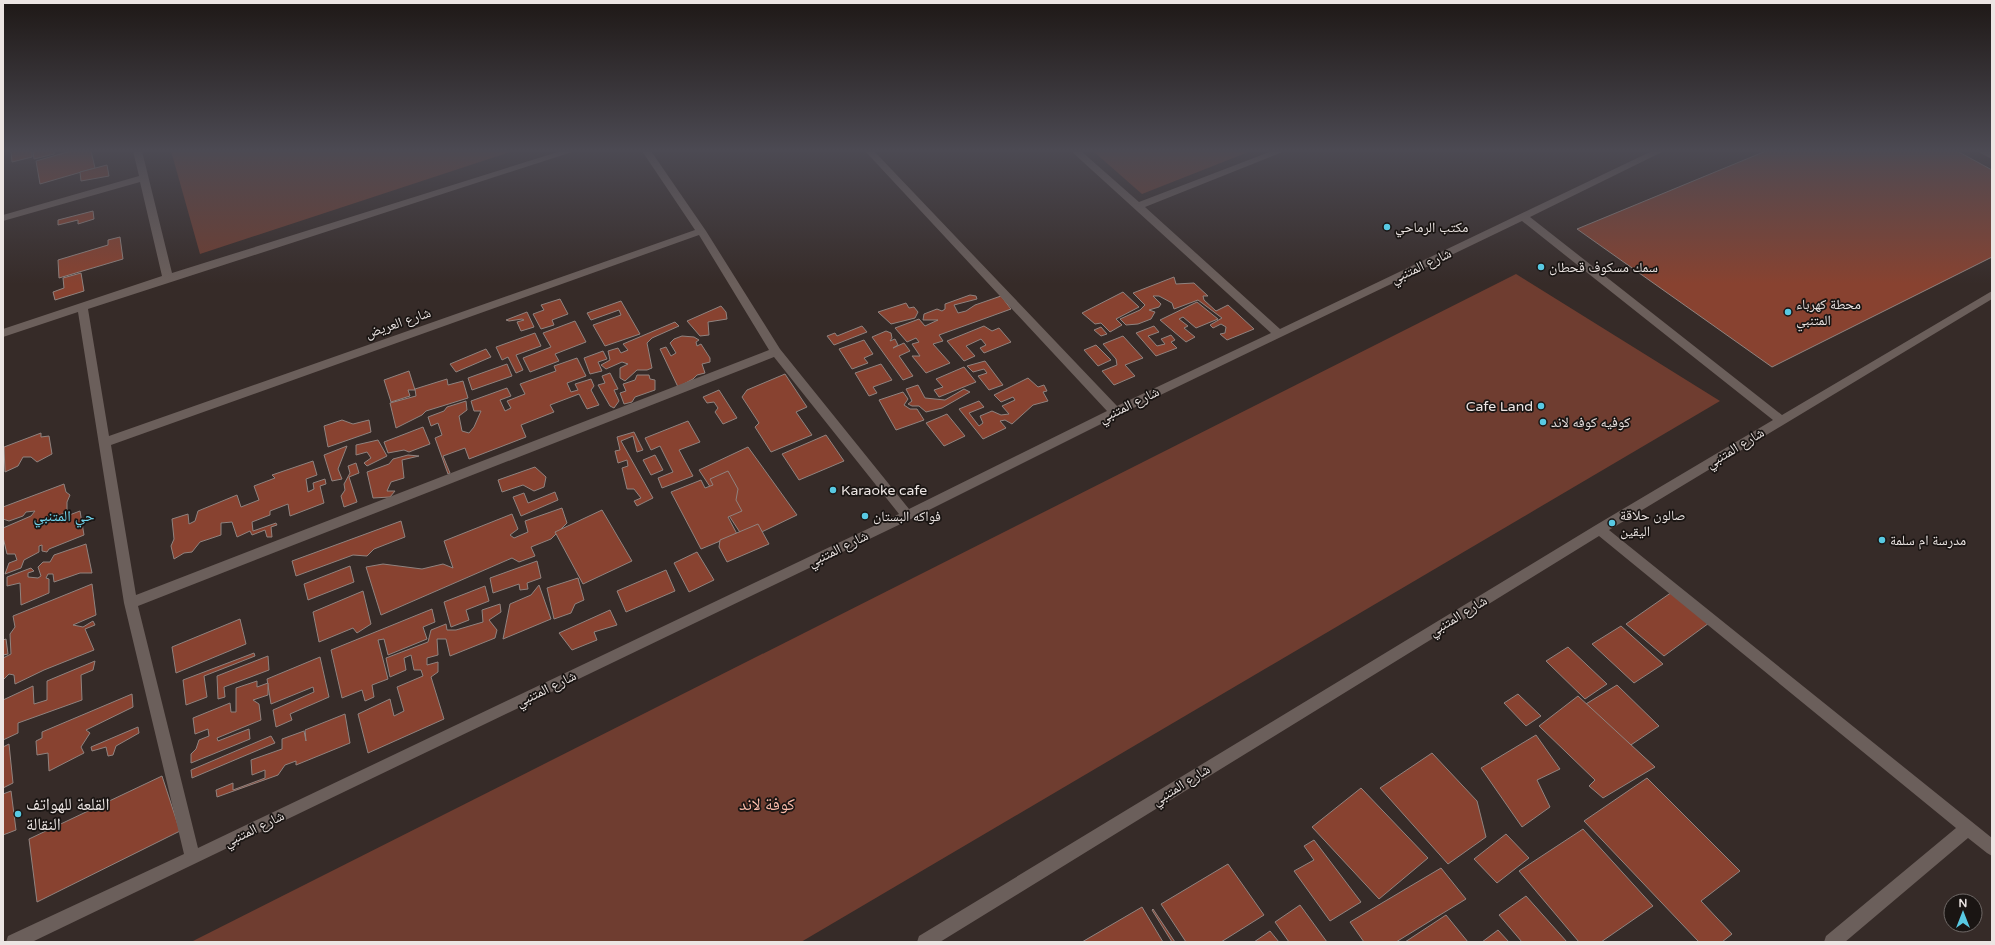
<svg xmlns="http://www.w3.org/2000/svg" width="1995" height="945" viewBox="0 0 1995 945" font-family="'Varela Round','Noto Naskh Arabic',sans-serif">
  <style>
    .green { fill: #6f3d30 }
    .building { fill: #884230; stroke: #90837f }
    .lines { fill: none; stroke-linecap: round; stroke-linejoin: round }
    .minor { fill: #6b5f5b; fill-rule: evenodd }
    .poi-dot { fill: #58c9e3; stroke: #1a1513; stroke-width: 1.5 }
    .labels { text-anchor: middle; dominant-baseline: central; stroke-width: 3.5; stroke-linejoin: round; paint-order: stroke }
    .poi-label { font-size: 14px; fill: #ece5e3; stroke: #1a1513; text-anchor: start }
    .street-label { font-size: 14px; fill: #ece5e3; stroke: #1a1513 }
    .neighbourhood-label { font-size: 15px; fill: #71d6ee; stroke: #1a1513 }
    .near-poi-label { font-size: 17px; fill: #ece5e3; stroke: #1a1513; text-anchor: start }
    .near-park-label { font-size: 17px; fill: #fdbdac; stroke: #1a1513 }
  </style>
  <rect width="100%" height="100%" fill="#362b28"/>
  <g class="green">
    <polygon points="171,151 513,151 200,254"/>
    <polygon points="1093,151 1251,151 1142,194"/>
    <polygon points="1516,274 1720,401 801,942 191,942"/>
  </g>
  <g class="building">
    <polygon points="11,151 32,151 32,157 12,162"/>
    <polygon points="33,151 54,151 54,154 34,159"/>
    <polygon points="71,151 91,151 95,168 40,184 36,161"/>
    <polygon points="1766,151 1957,151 1992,170 1992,257 1772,367 1577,229"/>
    <polygon points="107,165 109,176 81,181 80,172"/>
    <polygon points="93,211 94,219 78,224 78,220 58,225 58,220"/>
    <polygon points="120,237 123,259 59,278 58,260 108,245 108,240"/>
    <polygon points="81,273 84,291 55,300 53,292 64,288 63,278"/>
    <polygon points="1174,277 1176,284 1194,283 1208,296 1203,296 1204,300 1216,311 1228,305 1254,329 1227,340 1220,334 1225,333 1226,327 1221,324 1213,328 1210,325 1222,318 1198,300 1174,309 1172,303 1159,296 1153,296 1161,304 1159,307 1149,310 1155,312 1151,319 1138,324 1126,325 1120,319 1140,310 1145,305 1133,293"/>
    <polygon points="1123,292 1139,307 1116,319 1122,325 1110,332 1101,323 1095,324 1082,313"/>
    <polygon points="970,295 976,296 977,299 954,305 958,313 966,311 975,305 1001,296 1011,309 939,335 943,341 933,344 950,363 926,373 912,356 920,356 912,344 919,342 916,338 907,342 895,328 919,319 925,326 938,320 923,320 924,314 937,309 942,311 945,309 945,304"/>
    <polygon points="560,299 568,314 552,320 554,325 541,329 533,314 544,310 541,305"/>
    <polygon points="621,301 640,334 605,346 593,325 621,315 619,310 591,320 587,313"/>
    <polygon points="1197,302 1218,319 1196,328 1183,317 1179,319 1188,326 1184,328 1195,337 1186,342 1160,320"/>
    <polygon points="906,303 909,308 914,307 918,312 915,318 891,324 878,312"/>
    <polygon points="721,306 726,312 727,319 708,322 709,335 700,336 687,321"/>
    <polygon points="527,312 534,327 521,331 517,322 524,320 522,319 509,321 506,320"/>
    <polygon points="575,321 586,342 555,354 559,361 530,372 523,358 551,347 543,333"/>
    <polygon points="675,322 679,326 652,338 647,343 652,368 647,370 637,370 625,381 620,378 620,368 628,364 622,362 606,369 601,365 610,360 608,351 618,348 621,353 628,350 623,344"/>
    <polygon points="862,326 867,332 834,345 827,336 835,333 837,336"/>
    <polygon points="984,326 992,331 999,328 1011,342 984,353 980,348 986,345 981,339 966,346 975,356 964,361 947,341"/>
    <polygon points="1154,326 1159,332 1148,336 1157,346 1165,344 1161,339 1171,335 1175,340 1171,342 1177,348 1156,356 1136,333"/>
    <polygon points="1101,327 1107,334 1101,336 1094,330"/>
    <polygon points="886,331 891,333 892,338 890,341 895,339 898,345 893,348 904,343 910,351 899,356 913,376 903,380 872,337"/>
    <polygon points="535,333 541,346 516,355 523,370 516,373 508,357 502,360 496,347"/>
    <polygon points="682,336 694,337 699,340 696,342 697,346 701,344 710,358 710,362 702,364 705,373 697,375 693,379 678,387 660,349 666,347 671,356 676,353 670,343 674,339"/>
    <polygon points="1123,336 1143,358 1125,365 1135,376 1114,385 1102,371 1117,365 1116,359 1103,344"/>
    <polygon points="864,340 873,354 864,358 868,363 852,369 839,349"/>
    <polygon points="1096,345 1111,360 1098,366 1084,350"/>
    <polygon points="486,349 491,357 456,372 450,364"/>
    <polygon points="603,351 607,359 598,362 602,371 590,374 584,358"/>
    <polygon points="577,358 586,376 567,383 571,392 578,390 575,384 591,379 594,386 591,390 599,405 587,409 579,394 550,405 554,412 521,425 526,437 469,459 465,448 443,456 450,473 448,474 435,438 442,435 438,423 431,426 428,417 444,411 447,407 466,401 467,410 459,416 462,431 469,433 474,427 481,411 474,411 471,401 507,388 511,396 500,400 505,411 511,408 507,401 525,394 520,384 556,371 554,366"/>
    <polygon points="985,361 1003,385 989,390 978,376 987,373 984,369 973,372 967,366"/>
    <polygon points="507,364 512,376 472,390 468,378"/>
    <polygon points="881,364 892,380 873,387 877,393 869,396 855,373"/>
    <polygon points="964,367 976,382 939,397 934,390 943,387 936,379"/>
    <polygon points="409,371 415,390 408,390 410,396 391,402 384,380"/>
    <polygon points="610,373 618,389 614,390 619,401 614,408 610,406 598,385 605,383 602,376"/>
    <polygon points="785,374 807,407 796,412 812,435 771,452 755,427 759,423 742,397 747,390"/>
    <polygon points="637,375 649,375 650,379 655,380 655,390 635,397 632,402 624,404 620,393 626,391 623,384 635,380"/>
    <polygon points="1028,378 1038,387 1044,385 1047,391 1043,392 1048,401 1033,405 1012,424 1005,420 1000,421 1006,428 983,439 959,409 979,401 984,407 969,413 979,426 983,423 980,416 992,411 1001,415 1009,414 1002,406 1015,400 1013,397 1001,402 994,395"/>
    <polygon points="447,379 448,385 463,381 468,398 426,411 422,415 396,428 390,403 416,396 415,389"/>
    <polygon points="918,385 925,398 945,400 964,389 970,392 942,408 926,412 919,406 912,406 908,404 912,401 906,389"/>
    <polygon points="719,390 737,418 723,424 715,412 718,408 714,402 707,403 703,397"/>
    <polygon points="903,392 908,399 904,405 910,409 917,409 924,420 896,430 879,400"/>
    <polygon points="947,414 965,436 944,446 926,423"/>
    <polygon points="342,420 353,424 369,420 371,432 328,447 324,426"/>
    <polygon points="688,421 700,442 679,450 693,476 662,488 658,478 673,472 660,446 651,450 645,438"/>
    <polygon points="423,427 430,444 409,452 404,450 388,453 384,442"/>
    <polygon points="634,432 643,450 637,452 633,436 621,441 653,498 637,506 634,501 641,498 634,489 627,489 622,468 628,466 627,460 618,463 615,451 620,450 617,437"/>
    <polygon points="41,433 41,437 49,436 52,454 37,462 31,457 23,457 18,466 5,472 4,447"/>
    <polygon points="826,435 844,461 799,480 782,454"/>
    <polygon points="378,440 387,456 367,466 364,463 371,458 367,452 356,455 356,445"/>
    <polygon points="347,446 338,469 342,479 332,481 324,455"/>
    <polygon points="748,447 797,515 745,540 699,470"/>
    <polygon points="408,455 419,456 402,460 404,478 391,482 387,491 395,491 390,497 373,498 367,472 389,464 393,459"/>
    <polygon points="655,455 663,470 651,475 643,460"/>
    <polygon points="313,461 317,475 306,479 308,492 314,489 313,483 325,479 326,484 320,486 324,503 290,516 288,504 270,511 270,515 252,522 253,531 276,523 277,525 271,527 272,537 267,537 265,530 252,535 250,531 237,537 232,522 221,523 221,535 200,542 192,552 184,553 174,559 171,546 174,539 172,519 188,514 189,524 195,521 198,511 237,495 241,507 259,500 254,486 275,478 272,475"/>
    <polygon points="356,463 359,473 349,477 357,502 344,507 341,496 345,490 344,484 350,473 348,466"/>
    <polygon points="535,467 546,477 544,487 534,491 523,485 502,492 498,480"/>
    <polygon points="728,471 738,489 736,500 742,511 728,517 737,534 701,549 671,492 701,480 705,488 713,485 710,479"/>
    <polygon points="64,484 66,492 70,495 67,502 67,512 39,523 40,526 80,511 84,535 49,549 47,552 42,551 42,545 39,546 39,552 24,560 21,568 5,574 9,563 17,560 15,554 7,554 3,537 3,528 31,516 35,511 26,512 23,516 9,521 3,519 3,507"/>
    <polygon points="555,492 558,500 521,516 513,497 524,493 528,503"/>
    <polygon points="562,508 567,523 551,539 531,547 535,556 519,562 512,558 381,615 366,567 383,564 422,569 443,564 453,568 444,541 512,514 518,529 510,535 514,538 528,532 525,521"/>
    <polygon points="602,510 632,561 583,584 555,532"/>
    <polygon points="401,521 405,537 374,549 367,556 353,555 296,576 292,561"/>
    <polygon points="758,524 769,544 727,562 719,547 720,540"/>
    <polygon points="86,544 92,573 80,573 54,582 53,574 48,574 46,578 49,579 49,593 21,605 20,583 7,586 7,577 31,568 34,571 28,573 28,577 38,578 41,576 38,567 43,562 50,562 54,555"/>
    <polygon points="697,552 714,580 689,592 674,563"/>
    <polygon points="537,561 541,578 527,583 528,589 520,590 519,584 493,593 490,578"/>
    <polygon points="350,566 354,582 308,600 304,584"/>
    <polygon points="666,570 675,591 626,612 617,591"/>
    <polygon points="578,578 584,600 575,604 571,613 554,619 547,588"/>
    <polygon points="92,584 96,615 73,625 83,627 93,621 95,625 85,629 94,650 44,670 15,684 14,675 9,674 3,680 3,658 11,654 10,634 15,627 13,616"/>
    <polygon points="539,585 551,619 503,639 510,604 531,595"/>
    <polygon points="485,586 489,601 466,610 469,620 451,627 444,602"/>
    <polygon points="363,591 371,624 357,633 353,628 319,642 313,612"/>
    <polygon points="1672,592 1709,623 1664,656 1626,624"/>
    <polygon points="500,604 501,612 489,620 497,630 495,638 450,656 446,639 437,639 438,655 427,658 427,665 438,662 438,672 431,677 444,719 368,753 358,714 390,699 394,716 404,711 397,687 423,676 421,670 414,670 411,655 404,658 406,670 390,677 386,658 428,642 431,630 446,624 447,630 456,630 483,622 482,610"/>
    <polygon points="432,609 435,622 423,627 427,639 388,655 384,639 378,640 388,679 372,685 374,697 365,701 362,690 342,698 331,650"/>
    <polygon points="610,610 617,625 594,632 597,640 572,650 559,633"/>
    <polygon points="240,619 246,644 176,673 172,647"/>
    <polygon points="1621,626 1663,664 1634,683 1592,644"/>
    <polygon points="6,639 8,654 3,655 3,640"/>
    <polygon points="1568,647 1607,684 1585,699 1546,661"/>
    <polygon points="254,653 255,656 204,676 207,697 186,705 183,680"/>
    <polygon points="268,656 269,670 224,687 225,697 218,699 217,676"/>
    <polygon points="320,657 329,697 290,714 292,720 276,727 273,710 314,692 313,687 271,704 267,679"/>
    <polygon points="95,661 93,670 81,675 82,700 18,723 18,733 3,740 3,700 33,686 34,704 47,700 47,681"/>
    <polygon points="257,681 257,687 268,683 268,695 253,700 259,704 261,720 217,738 218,741 249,729 250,739 191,763 191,754 196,749 199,740 209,736 208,729 195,734 193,718 230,703 231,712 236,712 236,688"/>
    <polygon points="1617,685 1659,726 1619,753 1576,710"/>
    <polygon points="132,694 133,707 86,730 90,733 81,747 84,753 49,771 48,753 37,755 36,741 42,738 42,732"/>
    <polygon points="1518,694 1541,716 1526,726 1504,703"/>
    <polygon points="1578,696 1655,767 1603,798 1589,786 1595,780 1539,726"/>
    <polygon points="345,714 350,743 296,765 296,761 285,765 278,775 217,797 216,790 233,783 233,790 265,778 265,770 252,775 251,760 282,749 282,739 304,731 306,741 305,730"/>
    <polygon points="138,727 139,733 116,746 113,755 108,756 106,747 92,751 91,747"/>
    <polygon points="1536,735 1560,769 1537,780 1550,807 1522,827 1481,768"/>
    <polygon points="271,736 275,743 192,778 191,770"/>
    <polygon points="9,744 13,783 3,788 3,747"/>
    <polygon points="1432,753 1477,801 1486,837 1448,864 1380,788"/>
    <polygon points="162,776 180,831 37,902 29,839"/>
    <polygon points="1647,778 1740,871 1701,901 1732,934 1722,942 1699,942 1584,821"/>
    <polygon points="1361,788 1428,858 1379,899 1312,827"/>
    <polygon points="11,791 16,830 3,835 3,794"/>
    <polygon points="1583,829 1653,906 1601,942 1579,942 1519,871"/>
    <polygon points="1506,834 1529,858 1497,883 1474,859"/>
    <polygon points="1314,840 1361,902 1330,921 1294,871 1314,860 1304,846"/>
    <polygon points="1228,864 1264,915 1221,942 1186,942 1161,904"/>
    <polygon points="1441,868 1466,899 1396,942 1364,942 1350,922"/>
    <polygon points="1526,896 1567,942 1522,942 1499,915"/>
    <polygon points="1300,905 1327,942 1289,942 1275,922"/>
    <polygon points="1142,907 1163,942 1082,942"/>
    <polygon points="1153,909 1175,942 1172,942 1152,910"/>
    <polygon points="1446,915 1468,942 1405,942"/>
    <polygon points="1498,930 1509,942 1482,942"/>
    <polygon points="1270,931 1279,942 1254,942"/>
  </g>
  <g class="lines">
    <g class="minor">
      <path d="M 133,151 L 142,151 L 172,273 L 561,151 L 575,151 L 88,309 L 109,436 L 695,230 L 642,151 L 651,151 L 706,231 L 780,349 L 909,509 L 1107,411 L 865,151 L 874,151 L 1117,406 L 1271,333 L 1071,151 L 1081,151 L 1139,202 L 1272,151 L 1285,151 L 1145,207 L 1280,329 L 1652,151 L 1664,151 L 1530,217 L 1782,415 L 1992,291 L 1992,299 L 1609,530 L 1992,838 L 1992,856 L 1987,853 L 1968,838 L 1845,942 L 1824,942 L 1826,936 L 1956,828 L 1599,536 L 940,942 L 917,942 L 919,936 L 1596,525 L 1773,420 L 1522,221 L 1119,415 L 911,519 L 32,942 L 6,942 L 8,936 L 184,854 L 124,603 L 78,312 L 3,337 L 3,329 L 162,276 L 140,182 L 3,221 L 3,215 L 139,176 ZM 699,235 L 769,350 L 136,595 L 111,445 ZM 774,357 L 899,514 L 198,848 L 138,606 Z"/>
      <polygon points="1979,151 1992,152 1992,159 1980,153"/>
    </g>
  </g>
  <linearGradient id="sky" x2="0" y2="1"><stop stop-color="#1e1816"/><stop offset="0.53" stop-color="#4c4a53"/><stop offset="1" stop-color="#4c4a53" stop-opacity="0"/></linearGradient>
  <rect width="1995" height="284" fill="url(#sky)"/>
  <g class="poi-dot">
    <circle cx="1387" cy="227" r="4"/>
    <circle cx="1541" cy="267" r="4"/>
    <circle cx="1788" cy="312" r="4"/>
    <circle cx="1541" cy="406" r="4"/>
    <circle cx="1543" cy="422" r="4"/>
    <circle cx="833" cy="490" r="4"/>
    <circle cx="865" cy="516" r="4"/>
    <circle cx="1612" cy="523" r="4"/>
    <circle cx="1882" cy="540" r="4"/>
    <circle cx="18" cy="814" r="4"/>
  </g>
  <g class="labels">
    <g class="poi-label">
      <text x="1395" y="227">مكتب الرماحي</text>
      <text x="1549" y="267">سمك مسكوف قحطان</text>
      <text x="1796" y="304">محطة كهرباء<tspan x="1796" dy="16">المتنبي</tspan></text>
      <text x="1533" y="406" text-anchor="end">Cafe Land</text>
      <text x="1551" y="422">كوفيه كوفه لاند</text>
      <text x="841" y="490">Karaoke cafe</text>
      <text x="1620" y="515">صالون حلاقة<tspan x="1620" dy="16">اليقين</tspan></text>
      <text x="873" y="516">فواكه البستان</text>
      <text x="1890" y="540">مدرسة ام سلمة</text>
    </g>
    <g class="street-label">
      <text transform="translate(1421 266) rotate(-25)">شارع المتنبي</text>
      <text transform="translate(398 323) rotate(-19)">شارع العريض</text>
      <text transform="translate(1129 405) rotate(-26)">شارع المتنبي</text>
      <text transform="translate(1735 448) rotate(-31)">شارع المتنبي</text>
      <text transform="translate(838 549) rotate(-26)">شارع المتنبي</text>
      <text transform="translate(1458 616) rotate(-31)">شارع المتنبي</text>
      <text transform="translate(546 689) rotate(-26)">شارع المتنبي</text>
      <text transform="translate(1181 785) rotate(-32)">شارع المتنبي</text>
      <text transform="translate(254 829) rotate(-26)">شارع المتنبي</text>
    </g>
    <g class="neighbourhood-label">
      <text x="64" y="516">حي المتنبي</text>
    </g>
    <g class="near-poi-label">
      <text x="26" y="804">القلعة للهواتف<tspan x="26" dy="20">النقالة</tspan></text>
    </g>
    <g class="near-park-label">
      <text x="767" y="804">كوفة لاند</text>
    </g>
  </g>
  <rect width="1995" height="945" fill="none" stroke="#ece5e3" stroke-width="8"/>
  <g transform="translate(1963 913)"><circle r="19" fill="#1a1513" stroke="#6e6866"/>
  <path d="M0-3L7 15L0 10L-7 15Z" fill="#58c9e3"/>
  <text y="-6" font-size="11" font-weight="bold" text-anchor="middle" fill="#ece5e3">N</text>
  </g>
</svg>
